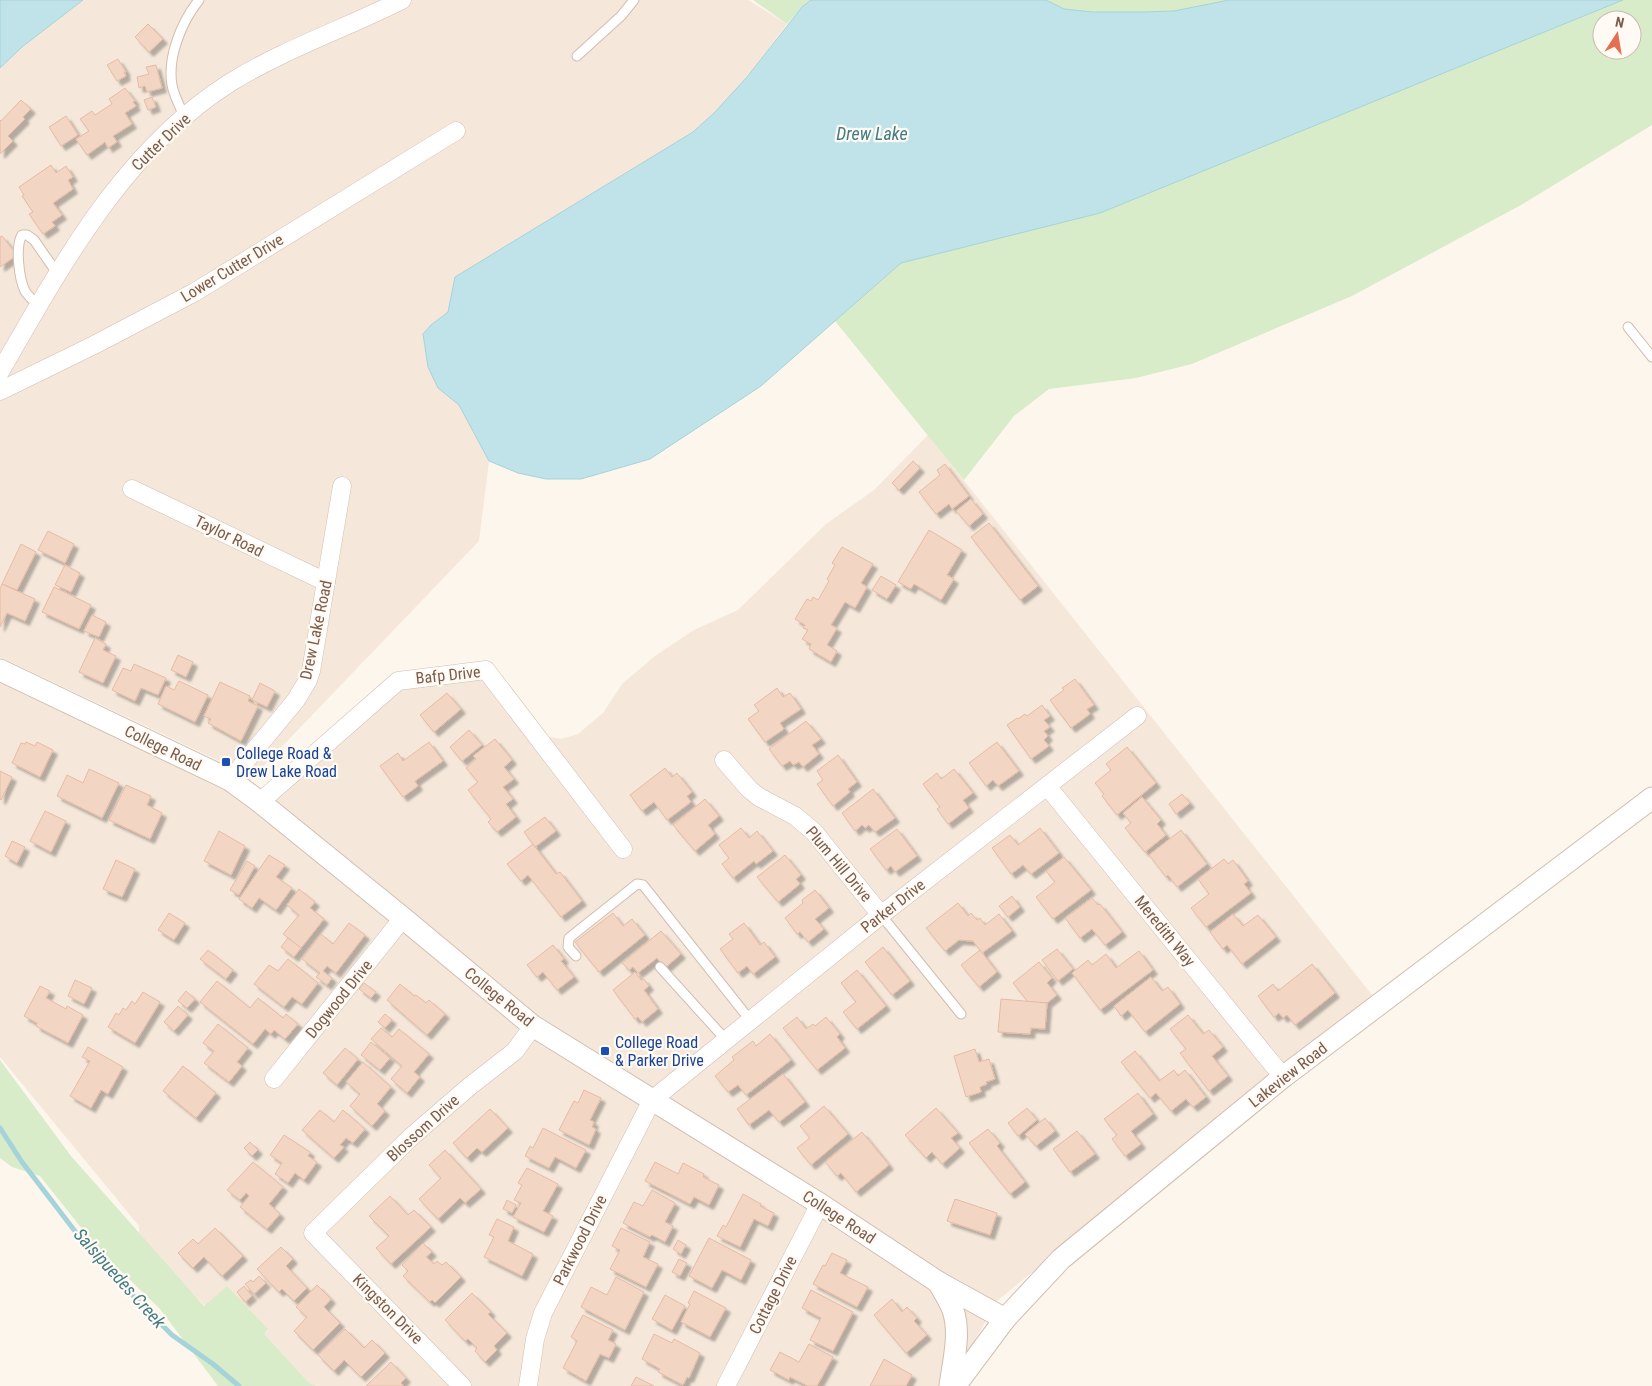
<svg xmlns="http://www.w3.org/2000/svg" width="1652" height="1386" viewBox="0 0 1652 1386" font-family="'Roboto Condensed',sans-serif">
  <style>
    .residential { fill: #f5e8da }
    .green { fill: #d8ecc9; fill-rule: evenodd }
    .water { fill: #bfe3e8; stroke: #a5d3da }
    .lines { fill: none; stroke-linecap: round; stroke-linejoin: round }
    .stream { stroke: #a5d3da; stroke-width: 5 }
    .building { fill: #f3d5c3; stroke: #e6bba3; filter: url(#shadow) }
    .service-casing { stroke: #d1beb0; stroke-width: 11 }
    .minor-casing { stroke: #d1beb0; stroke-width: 19 }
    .tertiary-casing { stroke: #d1beb0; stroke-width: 23 }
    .service { stroke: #fff; stroke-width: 9 }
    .minor { stroke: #fff; stroke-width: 18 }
    .tertiary { stroke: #fff; stroke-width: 21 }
    .transit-dot { fill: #1a4fb4; stroke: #fffaf3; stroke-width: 2 }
    .labels { text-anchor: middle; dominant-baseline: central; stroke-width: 4.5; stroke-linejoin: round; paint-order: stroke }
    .street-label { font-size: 16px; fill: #7a5c4d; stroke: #fffaf3 }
    .transit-label { font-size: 16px; fill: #164399; stroke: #fffaf3; text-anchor: start }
    .water-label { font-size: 18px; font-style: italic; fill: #437c86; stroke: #fffaf3 }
  </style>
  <defs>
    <filter id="shadow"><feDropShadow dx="4.5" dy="4.5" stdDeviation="1" flood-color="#0004"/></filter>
  </defs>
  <rect width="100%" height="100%" fill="#fdf6ec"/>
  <g class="residential">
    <polygon points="83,0 748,0 787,24 747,77 715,112 693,132 455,277 448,312 431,325 438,388 459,405 489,461 479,541 248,782 228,765 0,657 0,68 22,47"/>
    <polygon points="928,435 1372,995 997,1301 949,1386 317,1386 309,1383 263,1334 268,1330 227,1286 205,1306 139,1238 139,1226 0,1057 0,673 261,802 396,677 488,666 544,736 561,739 578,734 603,713 622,684 655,656 694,630 738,610 826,524 874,490"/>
  </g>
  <g class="green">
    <polygon points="753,0 811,0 802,7 787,24"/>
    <polygon points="1046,0 1229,0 1174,11 1143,12 1093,12 1064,9"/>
    <path d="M 1623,0 L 1652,0 L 1652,125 L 1521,205 L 1352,296 L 1192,364 L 1136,378 L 1049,389 L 1014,416 L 964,480 L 835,321 L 901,263 L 1100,213 ZM 1602,20 L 1632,20 L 1632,50 L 1602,50 Z"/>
    <polygon points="0,1060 71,1156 204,1306 227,1286 268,1329 264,1334 309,1383 317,1386 218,1386 160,1309 98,1249 40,1176 12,1167 0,1158"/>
  </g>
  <g class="water">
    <polygon points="0,0 83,0 22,47 0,68"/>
    <polygon points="811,0 1046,0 1064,9 1093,12 1143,12 1174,11 1229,0 1623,0 1100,213 901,263 761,386 650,459 581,479 546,479 518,473 489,461 459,405 438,388 428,367 423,334 431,325 448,312 455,277 693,132 715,112 747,77 802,7"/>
  </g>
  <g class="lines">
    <polyline class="stream" points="0,1128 22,1162 94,1256 172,1335 213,1364 239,1386"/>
  </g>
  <g class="building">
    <polygon points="148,24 163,39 149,52 135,37"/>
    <polygon points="118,59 126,72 124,72 126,76 117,81 107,65"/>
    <polygon points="156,65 162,88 147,92 145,86 139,88 137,77 149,74 146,67"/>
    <polygon points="125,88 135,101 133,102 136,106 125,113 132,124 113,136 117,142 108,148 105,142 87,155 76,139 89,131 80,119 92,111 95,115 112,104 109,99"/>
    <polygon points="152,97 156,107 148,110 144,100"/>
    <polygon points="21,100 31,109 23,117 25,119 8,136 13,141 0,154 0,120 1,121"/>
    <polygon points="66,116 78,135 61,146 49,127"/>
    <polygon points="51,165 56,173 66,166 73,177 68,180 73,189 53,203 62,215 52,222 55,226 43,234 29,214 33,212 22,196 24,195 19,187"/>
    <polygon points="2,236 17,255 0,267 0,237"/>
    <polygon points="913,461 920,468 899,490 892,483"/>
    <polygon points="945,464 969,496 952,509 949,504 936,514 919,492 940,475 937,470"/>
    <polygon points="971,499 983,514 969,526 956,511"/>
    <polygon points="989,523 1038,586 1020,600 971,537"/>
    <polygon points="929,530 962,550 947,575 954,579 941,600 914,584 911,589 898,582"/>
    <polygon points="48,531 74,544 65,563 38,550"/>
    <polygon points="21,544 36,552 17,590 2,584"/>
    <polygon points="842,547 873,564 861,583 867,587 855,608 845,602 831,625 837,628 827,645 837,651 831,662 809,649 811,644 802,639 808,630 803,628 805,625 795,619 807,599 811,601 813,597 818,600 829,581 827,579 835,565 832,563"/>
    <polygon points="65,565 80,573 71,592 55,585"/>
    <polygon points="881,576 896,585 887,599 872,590"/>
    <polygon points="2,584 35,599 25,621 7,613 0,627 0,589"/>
    <polygon points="54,587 91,605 79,629 42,612"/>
    <polygon points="92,615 106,622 99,637 84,631"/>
    <polygon points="95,638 106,644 103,650 116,656 103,683 79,672"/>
    <polygon points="178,655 193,662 186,677 171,670"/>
    <polygon points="134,664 166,678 158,695 141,688 135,701 112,690 123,668 131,671"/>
    <polygon points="1075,679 1094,705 1087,709 1090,714 1071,728 1050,700 1064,690 1062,688"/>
    <polygon points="179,681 208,695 195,722 158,704 166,686 174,690"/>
    <polygon points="220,682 250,696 248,701 258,706 241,741 208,723 211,719 204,716"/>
    <polygon points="260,683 275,691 267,707 252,700"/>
    <polygon points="777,688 783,697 790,693 801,709 780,723 784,729 765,742 748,719 759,711 754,705"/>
    <polygon points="447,693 461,709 434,732 420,715"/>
    <polygon points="1042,705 1050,716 1044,720 1050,727 1044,731 1048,736 1044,740 1049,746 1031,759 1007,725 1017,718 1018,719 1025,714 1027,716"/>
    <polygon points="806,721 821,739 812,745 819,754 803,767 799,762 793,765 790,761 782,766 769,749"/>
    <polygon points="469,730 482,745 462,761 450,747"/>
    <polygon points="495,739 512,760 504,767 514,779 503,787 513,799 506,804 516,817 497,832 488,822 491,819 468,790 478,782 466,768 476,759 473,756"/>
    <polygon points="26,742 35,746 37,742 53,750 40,777 12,763 21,743 25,744"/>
    <polygon points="429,742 443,761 415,781 418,786 403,797 380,766 398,753 403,761"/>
    <polygon points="997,742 1019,771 998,786 993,780 986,786 969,763"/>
    <polygon points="1127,747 1156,783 1117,815 1102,796 1104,794 1095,783 1111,770 1106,764"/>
    <polygon points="838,755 857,782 848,789 850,792 833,806 817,784 823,780 817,771"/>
    <polygon points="665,768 672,777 677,773 692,792 687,796 691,802 667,820 654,802 642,811 630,795"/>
    <polygon points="89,769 119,783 102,818 57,796 67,775 83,783"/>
    <polygon points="954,769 973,793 963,800 969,808 948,824 937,809 940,807 923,784 937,773 941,779"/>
    <polygon points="0,771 12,777 1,800 0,799"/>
    <polygon points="126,785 151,796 147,805 162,813 150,839 109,820"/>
    <polygon points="873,789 895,818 875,832 869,825 865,828 862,825 855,831 842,813"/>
    <polygon points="1182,794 1190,803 1176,814 1169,804"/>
    <polygon points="1142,797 1161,820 1157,824 1166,835 1145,852 1125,828 1131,823 1123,813"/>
    <polygon points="705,799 719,816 708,825 715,834 695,851 673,825"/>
    <polygon points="45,811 66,821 51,852 30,841"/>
    <polygon points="545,817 556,831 535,847 524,832"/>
    <polygon points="741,828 749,838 757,831 773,851 756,864 754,861 733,878 722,864 729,858 719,845"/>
    <polygon points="1040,828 1059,853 1031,874 1023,865 1011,874 992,848 1010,835 1018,845"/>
    <polygon points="897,829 917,856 895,872 891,866 886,870 870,849"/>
    <polygon points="1181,830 1207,864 1177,887 1168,875 1166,877 1149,855"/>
    <polygon points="219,831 245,846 231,875 204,861"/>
    <polygon points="12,841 25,847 17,863 5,856"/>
    <polygon points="533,844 556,874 560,872 582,901 561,917 528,875 521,881 507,864"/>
    <polygon points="269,855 285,865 276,877 292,888 276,910 259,898 252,908 239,899"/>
    <polygon points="785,855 801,875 796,879 800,884 778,902 757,877"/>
    <polygon points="1064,857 1091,890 1053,919 1036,897 1055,882 1046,871"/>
    <polygon points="1224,859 1228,864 1233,860 1248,881 1244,884 1251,893 1206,927 1191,908 1209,894 1198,879"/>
    <polygon points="116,860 135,869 122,897 103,889"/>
    <polygon points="247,861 255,866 239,895 230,890"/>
    <polygon points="299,889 315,902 310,908 324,919 301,948 283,934 299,915 287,905"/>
    <polygon points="815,890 829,908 815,919 824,929 808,942 800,932 797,934 785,918 803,903 802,900"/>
    <polygon points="1012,896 1020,907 1008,917 999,906"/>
    <polygon points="1092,898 1098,905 1100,904 1122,932 1105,945 1092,929 1080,938 1065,918"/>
    <polygon points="958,903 968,916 971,913 977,920 980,918 985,925 999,914 1012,931 982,953 973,941 959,940 945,951 926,928"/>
    <polygon points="169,913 185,923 174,940 158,930"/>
    <polygon points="613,913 623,926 632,919 645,935 599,972 575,942"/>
    <polygon points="1233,914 1243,926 1258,915 1276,937 1242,964 1227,945 1223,949 1210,932"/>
    <polygon points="349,923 365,935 336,973 327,966 323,971 332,978 327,985 316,977 320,973 302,959 321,934 333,944"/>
    <polygon points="744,923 760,945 764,942 775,957 753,974 747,966 738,973 720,949 733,939 729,934"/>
    <polygon points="661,931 681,954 665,968 657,958 638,973 633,967 629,970 622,963"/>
    <polygon points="288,938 301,948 294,957 281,947"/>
    <polygon points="553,945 564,959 561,961 574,977 557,990 543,972 537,977 527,965"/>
    <polygon points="883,947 910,981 892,995 865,962"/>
    <polygon points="1057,949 1073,969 1058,981 1042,960"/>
    <polygon points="208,950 233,970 226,979 200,959"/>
    <polygon points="980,950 997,972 979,987 961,965"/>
    <polygon points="1139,951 1153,970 1100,1010 1072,973 1088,960 1092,965 1106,954 1116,968"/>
    <polygon points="288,959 318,983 302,1004 292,997 284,1007 254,984 269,965 278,971"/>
    <polygon points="1039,962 1052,978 1047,983 1057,995 1047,1003 1028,1002 1013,983"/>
    <polygon points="1312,964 1335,993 1295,1025 1287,1015 1283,1018 1279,1013 1274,1017 1258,996 1273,984 1278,991"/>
    <polygon points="857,970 886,1006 857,1029 843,1012 856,1002 841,983"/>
    <polygon points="635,972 641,980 644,979 649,986 644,990 658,1009 642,1022 638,1017 635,1019 613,990"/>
    <polygon points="1151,977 1162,991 1168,987 1180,1004 1145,1032 1128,1010 1121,1016 1114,1006"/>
    <polygon points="75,980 92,988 84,1004 68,996"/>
    <polygon points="217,981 250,1008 258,998 283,1018 286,1014 298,1024 285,1039 274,1030 271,1034 265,1029 253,1044 200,1002"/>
    <polygon points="364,983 376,992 371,998 359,989"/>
    <polygon points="400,984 414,996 416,995 426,1003 429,1000 445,1014 427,1035 387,1000"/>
    <polygon points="40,986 50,991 46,998 66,1009 67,1006 83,1015 68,1043 36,1026 37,1023 24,1016"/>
    <polygon points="186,991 195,999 187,1008 178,1001"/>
    <polygon points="143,992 160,1002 135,1043 108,1027 116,1013 119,1015 123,1008 126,1010 132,1001 135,1004"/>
    <polygon points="1001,999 1047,1003 1045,1029 1031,1028 1030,1034 998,1032"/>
    <polygon points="178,1006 188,1015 174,1031 164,1022"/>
    <polygon points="385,1014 392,1020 385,1028 378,1022"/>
    <polygon points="1188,1015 1203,1034 1209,1030 1223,1047 1212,1056 1228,1076 1209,1091 1180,1053 1186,1049 1170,1029"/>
    <polygon points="797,1017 806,1029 813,1024 815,1026 826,1017 840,1034 837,1037 845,1048 817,1070 783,1028"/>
    <polygon points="218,1024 248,1048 237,1062 242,1066 229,1082 204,1063 214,1051 203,1043"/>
    <polygon points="381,1028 392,1037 399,1029 429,1054 414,1072 420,1077 407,1093 391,1079 402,1066 371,1039"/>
    <polygon points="770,1034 791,1060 746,1095 738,1085 728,1092 715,1076 734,1060 732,1057 753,1041 756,1046"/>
    <polygon points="371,1042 390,1058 380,1070 361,1055"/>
    <polygon points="88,1047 123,1067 108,1094 101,1090 91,1108 70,1096 90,1061 82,1057"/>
    <polygon points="345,1048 358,1059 337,1085 323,1073"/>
    <polygon points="975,1049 979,1062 989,1059 995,1079 986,1082 987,1084 980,1087 981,1092 966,1097 954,1056"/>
    <polygon points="1135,1051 1159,1081 1174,1070 1178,1076 1185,1070 1206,1097 1193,1107 1186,1099 1171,1111 1156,1093 1150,1098 1121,1062"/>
    <polygon points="363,1062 391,1087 377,1104 385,1111 372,1126 350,1106 360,1094 346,1082"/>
    <polygon points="183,1066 216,1093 196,1118 163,1091"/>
    <polygon points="783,1074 805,1102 779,1122 769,1110 749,1125 737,1109"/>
    <polygon points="584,1090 601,1098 590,1120 594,1122 592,1127 596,1129 589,1145 559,1130 574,1101 578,1103"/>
    <polygon points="1138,1093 1153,1114 1131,1131 1141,1144 1125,1156 1112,1139 1117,1135 1104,1119"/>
    <polygon points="824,1106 848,1134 811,1165 797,1148 810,1138 800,1126"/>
    <polygon points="936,1108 958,1133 951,1138 960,1148 942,1164 932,1152 926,1158 905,1135"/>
    <polygon points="1027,1108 1037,1120 1018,1136 1008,1123"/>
    <polygon points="490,1109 508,1128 482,1152 477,1148 467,1158 453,1143"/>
    <polygon points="320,1110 334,1122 343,1110 365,1129 353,1143 346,1138 340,1145 344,1147 334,1158 302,1130"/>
    <polygon points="1045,1118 1055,1131 1036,1146 1025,1134"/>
    <polygon points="543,1128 586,1150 576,1168 555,1157 549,1168 525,1156 530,1146 533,1148"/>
    <polygon points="988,1129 1000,1143 997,1146 1025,1182 1010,1194 969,1143"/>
    <polygon points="1077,1131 1095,1154 1070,1172 1053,1149"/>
    <polygon points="862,1132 889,1165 856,1192 841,1173 837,1176 825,1162"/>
    <polygon points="284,1135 310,1152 308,1156 317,1162 304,1180 295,1173 288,1183 275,1174 282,1163 270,1155"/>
    <polygon points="250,1142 258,1150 252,1156 244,1148"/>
    <polygon points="445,1150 481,1189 465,1203 460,1198 438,1219 419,1199 441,1178 429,1165"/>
    <polygon points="253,1162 283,1187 269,1204 280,1214 267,1229 240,1207 249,1196 246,1193 240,1200 227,1190"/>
    <polygon points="655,1162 678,1174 683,1163 704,1174 703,1177 719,1185 709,1205 694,1197 690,1204 645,1181"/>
    <polygon points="527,1168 558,1184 543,1211 553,1216 544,1232 513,1217 521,1203 514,1200 522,1185 518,1183"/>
    <polygon points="652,1190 675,1203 665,1222 673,1226 665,1242 652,1235 650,1237 623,1223 634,1202 643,1206"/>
    <polygon points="743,1194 761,1204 760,1206 774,1213 768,1226 754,1219 740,1247 717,1236 723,1225 726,1227"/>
    <polygon points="390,1196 408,1215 414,1210 431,1227 391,1264 376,1248 389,1236 369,1216"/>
    <polygon points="955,1199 997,1213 990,1235 947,1221"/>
    <polygon points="507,1200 516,1205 512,1213 503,1209"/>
    <polygon points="497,1219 514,1227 508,1241 533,1254 522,1276 484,1257 494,1237 489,1235"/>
    <polygon points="215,1228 243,1256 222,1276 204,1257 193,1268 178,1253 193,1239 198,1244"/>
    <polygon points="621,1228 650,1242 643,1257 658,1264 646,1287 610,1269 620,1250 612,1246"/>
    <polygon points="709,1238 751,1260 741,1280 722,1270 712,1288 689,1276"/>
    <polygon points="678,1240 686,1245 681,1254 673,1249"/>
    <polygon points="423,1243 432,1252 426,1257 434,1264 437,1261 442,1265 446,1262 461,1277 435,1303 432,1300 430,1302 403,1276 408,1271 402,1265"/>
    <polygon points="281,1247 293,1259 286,1266 307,1288 294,1301 282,1289 279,1292 257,1269"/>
    <polygon points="832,1253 847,1260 840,1273 868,1287 857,1307 813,1284 823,1265 825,1266"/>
    <polygon points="679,1259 687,1263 680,1276 672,1272"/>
    <polygon points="259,1276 266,1283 254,1294 245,1284 251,1280 253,1282"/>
    <polygon points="616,1277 644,1292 625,1330 581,1307 591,1287 607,1295"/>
    <polygon points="317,1285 331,1299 324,1307 340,1323 313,1350 294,1331 307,1317 296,1307"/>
    <polygon points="244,1286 252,1296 245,1302 237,1292"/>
    <polygon points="811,1290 853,1312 833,1351 810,1340 821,1318 802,1308"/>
    <polygon points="694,1291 726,1308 710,1337 681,1322 690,1304 688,1303"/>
    <polygon points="472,1293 491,1312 488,1314 507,1333 494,1346 497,1350 485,1362 475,1351 477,1348 468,1339 465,1341 445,1320"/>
    <polygon points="665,1295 685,1306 672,1330 652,1319"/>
    <polygon points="892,1299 902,1312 907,1307 917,1318 914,1321 927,1335 906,1353 874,1315"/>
    <polygon points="583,1315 613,1330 608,1340 616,1344 609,1358 600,1354 586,1381 563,1368 577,1341 571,1337"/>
    <polygon points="345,1329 364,1348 372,1340 385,1353 361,1377 344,1360 334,1371 318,1355"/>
    <polygon points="654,1334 672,1343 674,1339 700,1353 689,1378 687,1377 683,1385 658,1372 660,1369 642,1359"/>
    <polygon points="809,1344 833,1357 817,1386 808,1386 790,1377 789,1380 770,1370 780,1352 799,1362"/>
    <polygon points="884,1359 912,1375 906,1386 870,1386"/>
    <polygon points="391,1362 406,1378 401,1383 404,1386 366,1386"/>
    <polygon points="636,1377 654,1386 631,1386"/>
  </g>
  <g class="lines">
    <defs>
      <g id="service">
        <polyline points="577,56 621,16 634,0"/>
        <path d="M 185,118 C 180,107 174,96 172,85 C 167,57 182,21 199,0"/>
        <path d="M 38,306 C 34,301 28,296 25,291 C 19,279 15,246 22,235 L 27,235 L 34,240 L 57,273"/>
        <polyline points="1628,327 1652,357"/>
        <polyline points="881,915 961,1014"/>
        <polyline points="576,956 568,947 569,938 637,884 643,885 750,1020"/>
        <polyline points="660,967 726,1040"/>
      </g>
      <g id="minor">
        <path d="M 0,372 C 62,265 123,150 231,82 C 285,49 346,28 402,0"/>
        <polyline points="0,391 94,345 195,292 456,131"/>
        <polyline points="132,489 326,582"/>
        <polyline points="724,760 749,789 759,797 795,816 814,832 881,915"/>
        <polyline points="230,780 296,700 308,680 311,671 342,486"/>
        <polyline points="1047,786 1283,1077"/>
        <polyline points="260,802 398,681 486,670 623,849"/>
        <polyline points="274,1079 403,918"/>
        <polyline points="462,1386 313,1233 411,1137 470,1086 515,1051 533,1026"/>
        <polyline points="528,1386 535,1339 543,1313 652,1100 881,915 1137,716"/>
        <polyline points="726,1386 820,1204"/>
      </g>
      <g id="tertiary">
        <polyline points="0,670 230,780 260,802 403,918 533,1026 820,1204 938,1282 1005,1319"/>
        <path d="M 938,1282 C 943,1291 949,1300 953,1310 C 961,1334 953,1362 950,1386"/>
        <polyline points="955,1386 1005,1319 1061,1259 1283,1077 1652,798"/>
      </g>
    </defs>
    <use href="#service" class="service-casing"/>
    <use href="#minor" class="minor-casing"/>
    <use href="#tertiary" class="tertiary-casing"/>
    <use href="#service" class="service"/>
    <use href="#minor" class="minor"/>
    <use href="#tertiary" class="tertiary"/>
  </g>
  <g class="transit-dot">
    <rect x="221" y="757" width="10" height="10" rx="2.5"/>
    <rect x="600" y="1046" width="10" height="10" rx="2.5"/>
  </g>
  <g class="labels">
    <g class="street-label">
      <text transform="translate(161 142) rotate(-44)">Cutter Drive</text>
      <text transform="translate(232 268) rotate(-31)">Lower Cutter Drive</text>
      <text transform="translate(229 536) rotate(26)">Taylor Road</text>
      <text transform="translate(316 630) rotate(-78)">Drew Lake Road</text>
      <text transform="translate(448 675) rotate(-6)">Bafp Drive</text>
      <text transform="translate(163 748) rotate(26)">College Road</text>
      <text transform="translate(839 864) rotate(50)">Plum Hill Drive</text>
      <text transform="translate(893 906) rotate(-38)">Parker Drive</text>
      <text transform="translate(1165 931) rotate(51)">Meredith Way</text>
      <text transform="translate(499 997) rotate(39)">College Road</text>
      <text transform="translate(339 999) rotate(-51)">Dogwood Drive</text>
      <text transform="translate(1288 1075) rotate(-38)">Lakeview Road</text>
      <text transform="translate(423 1128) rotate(-42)">Blossom Drive</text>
      <text transform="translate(839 1217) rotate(33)">College Road</text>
      <text transform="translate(580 1240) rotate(-63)">Parkwood Drive</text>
      <text transform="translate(773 1295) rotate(-63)">Cottage Drive</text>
      <text transform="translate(388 1309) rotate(45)">Kingston Drive</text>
    </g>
    <g class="transit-label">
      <text x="236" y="753">College Road &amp;<tspan x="236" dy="18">Drew Lake Road</tspan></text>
      <text x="615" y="1042">College Road<tspan x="615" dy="18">&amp; Parker Drive</tspan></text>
    </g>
    <g class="water-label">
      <text x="872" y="133">Drew Lake</text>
      <text transform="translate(120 1278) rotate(48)">Salsipuedes Creek</text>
    </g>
  </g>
  <g transform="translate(1617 35) rotate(12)"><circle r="24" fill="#fffaf3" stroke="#cabbb1"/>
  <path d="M0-4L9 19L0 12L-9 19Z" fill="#e76f51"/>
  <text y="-8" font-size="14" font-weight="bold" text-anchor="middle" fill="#7a5c4d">N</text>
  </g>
</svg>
